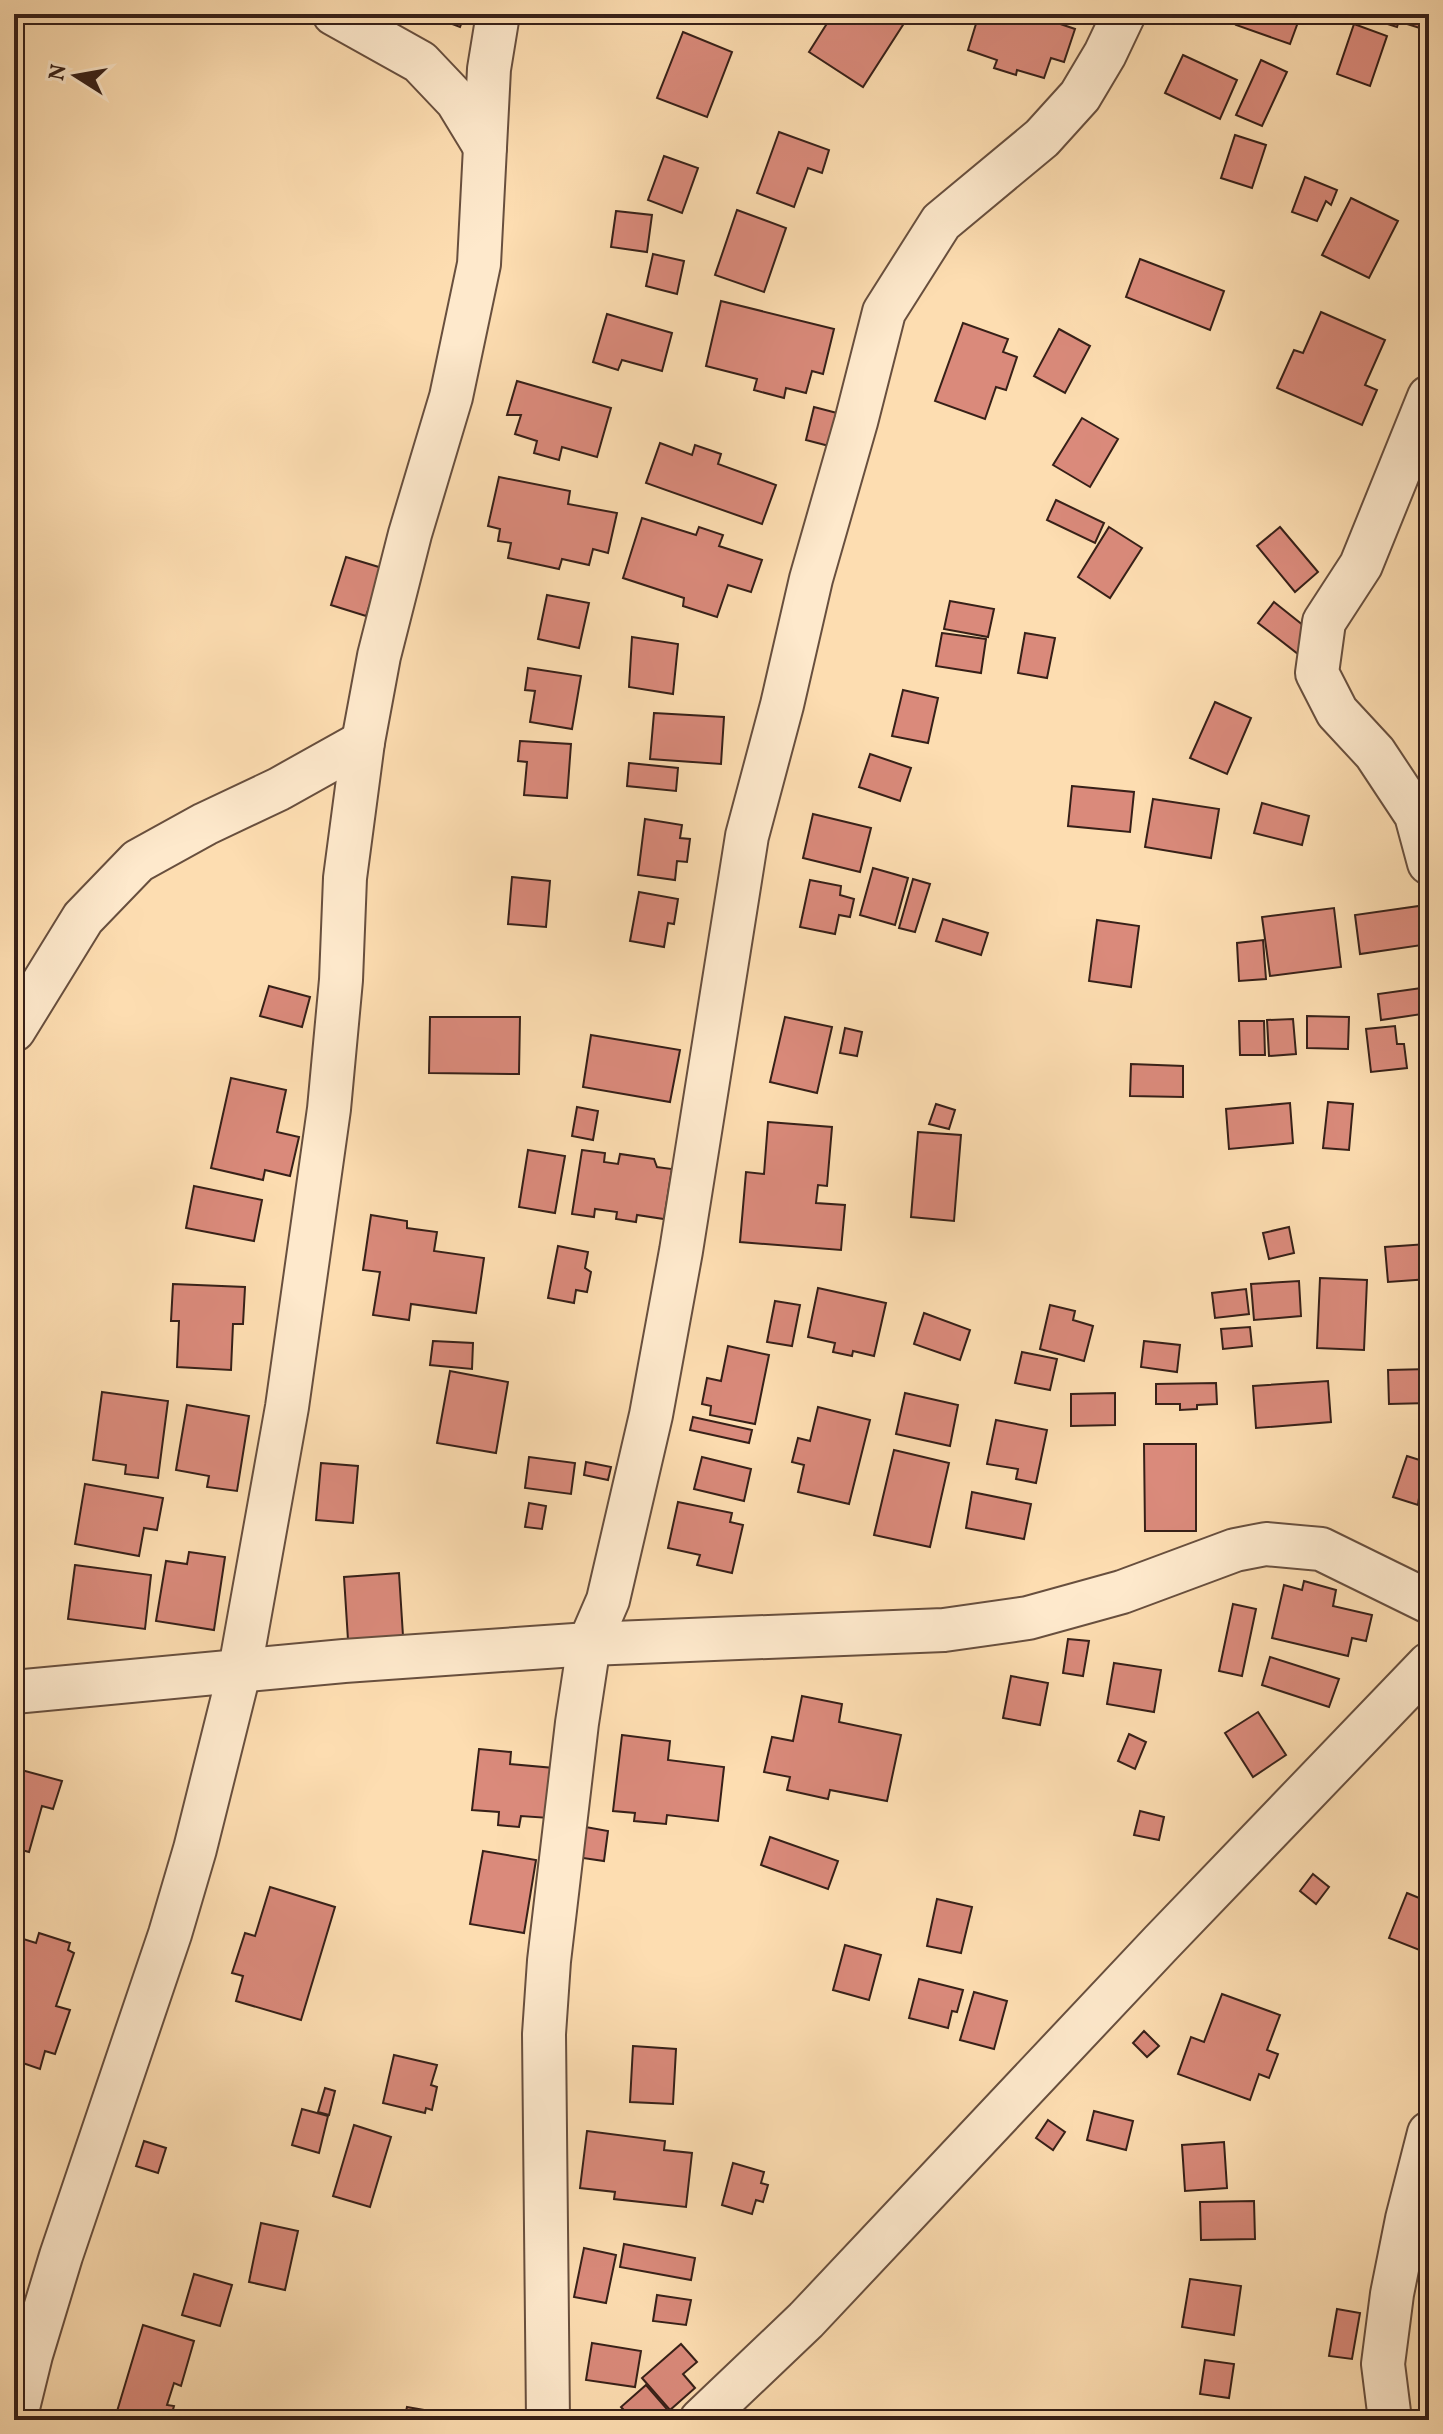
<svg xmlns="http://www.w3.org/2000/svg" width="1443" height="2434" viewBox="0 0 1443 2434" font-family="Vollkorn,serif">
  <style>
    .building { fill: #da8a7b; stroke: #372018; stroke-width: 2 }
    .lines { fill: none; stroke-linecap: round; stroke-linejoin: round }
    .minor-casing { stroke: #684f3e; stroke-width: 46 }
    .minor { stroke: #fee9cc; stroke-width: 42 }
  </style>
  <rect width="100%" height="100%" fill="#fdddb1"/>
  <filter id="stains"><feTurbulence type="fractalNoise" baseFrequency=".0025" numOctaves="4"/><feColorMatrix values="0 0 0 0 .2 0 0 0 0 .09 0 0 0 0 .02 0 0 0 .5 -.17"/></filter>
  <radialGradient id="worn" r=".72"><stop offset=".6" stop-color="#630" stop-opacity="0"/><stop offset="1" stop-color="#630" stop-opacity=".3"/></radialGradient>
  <g class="building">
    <polygon points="426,14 465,14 460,27"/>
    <polygon points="833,14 910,14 863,87 809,52"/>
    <polygon points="979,14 1031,14 1075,29 1064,62 1051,58 1044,78 1017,70 1016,75 994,68 997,60 968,50"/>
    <polygon points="1240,14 1301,14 1290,44 1236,25"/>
    <polygon points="1356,14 1401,14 1397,27"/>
    <polygon points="1404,14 1429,14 1429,31 1401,22"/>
    <polygon points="1354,24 1387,36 1370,86 1337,74"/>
    <polygon points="683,32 732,52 707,117 657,98"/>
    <polygon points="1183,55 1237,80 1220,119 1165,93"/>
    <polygon points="1261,60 1287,72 1262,126 1236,115"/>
    <polygon points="779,132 829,150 822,173 808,168 794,207 757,193"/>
    <polygon points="1235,135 1266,145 1252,188 1221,178"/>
    <polygon points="664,156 698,168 682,213 648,200"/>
    <polygon points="1305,177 1337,190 1331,205 1326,201 1317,221 1292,212"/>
    <polygon points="1351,198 1398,221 1369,278 1322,255"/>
    <polygon points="737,210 786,228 764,292 715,275"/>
    <polygon points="616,211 652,215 647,252 611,247"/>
    <polygon points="653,254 684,261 677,294 646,286"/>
    <polygon points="1140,259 1224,291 1210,330 1126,297"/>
    <polygon points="721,301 834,329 823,374 812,371 806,393 786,388 784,398 754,390 757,379 706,366"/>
    <polygon points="1321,312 1385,340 1365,385 1377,390 1362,425 1277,388 1294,350 1303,353"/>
    <polygon points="607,314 672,333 662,371 622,360 618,370 593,362"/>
    <polygon points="963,323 1008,339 1003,352 1017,357 1006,390 996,387 985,419 935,401"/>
    <polygon points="1059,329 1090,346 1065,393 1034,376"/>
    <polygon points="517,381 611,408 597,457 562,447 559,460 534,453 537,441 515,434 521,415 507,415"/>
    <polygon points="814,407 837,413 829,446 806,440"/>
    <polygon points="1082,418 1118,439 1090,487 1053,465"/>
    <polygon points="660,443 692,455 695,445 721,454 718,464 776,485 762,524 646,483"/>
    <polygon points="499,477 570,491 568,504 617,513 608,553 593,549 589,565 562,559 559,569 508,558 511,543 498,541 500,529 488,526"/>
    <polygon points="1056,500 1104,523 1095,543 1047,520"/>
    <polygon points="642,518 696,535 699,527 723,535 719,546 762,560 751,592 728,585 717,617 683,606 684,598 623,578"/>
    <polygon points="1109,527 1142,548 1110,598 1078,577"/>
    <polygon points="1280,527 1318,572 1295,592 1257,546"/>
    <polygon points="346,557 382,568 366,616 331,605"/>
    <polygon points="547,595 589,603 579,648 538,639"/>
    <polygon points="950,601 994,609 988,637 944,629"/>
    <polygon points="1274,602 1314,634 1298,654 1258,623"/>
    <polygon points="942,633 986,639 981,673 936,666"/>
    <polygon points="1025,633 1055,638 1047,678 1018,673"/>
    <polygon points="632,637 678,644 673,694 629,687"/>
    <polygon points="528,668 581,676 572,729 530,722 535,691 525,690"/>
    <polygon points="903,690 938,698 928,743 892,736"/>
    <polygon points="1215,702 1251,718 1227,774 1190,758"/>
    <polygon points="654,713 724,717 721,764 650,759"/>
    <polygon points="520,741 571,744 567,798 524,795 527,762 518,761"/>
    <polygon points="870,754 911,768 900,801 859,787"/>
    <polygon points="629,763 678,768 676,791 627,786"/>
    <polygon points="1072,786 1134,792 1130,832 1068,826"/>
    <polygon points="1153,799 1219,809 1211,858 1145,847"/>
    <polygon points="1262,803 1309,816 1302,845 1254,833"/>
    <polygon points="813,814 871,828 860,872 803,858"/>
    <polygon points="645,819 682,825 680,838 690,839 687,862 677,861 675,880 638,875"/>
    <polygon points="873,868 908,878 895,925 860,915"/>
    <polygon points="512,877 550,881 546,927 508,924"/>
    <polygon points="913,879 930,884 915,932 899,928"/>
    <polygon points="810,880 841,886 840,895 854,899 850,917 839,915 835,934 800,927"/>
    <polygon points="639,892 678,899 674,924 668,923 664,947 630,941"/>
    <polygon points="1426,905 1429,944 1360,954 1355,915"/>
    <polygon points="1334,908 1341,967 1270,976 1262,917"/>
    <polygon points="943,919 988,933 981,955 936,941"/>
    <polygon points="1097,920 1139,926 1131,987 1089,981"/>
    <polygon points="1263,940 1266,979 1239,981 1237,943"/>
    <polygon points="269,986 310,997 302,1027 260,1016"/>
    <polygon points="1429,987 1429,1013 1381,1020 1378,994"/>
    <polygon points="1307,1016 1349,1017 1348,1049 1307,1048"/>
    <polygon points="430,1017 520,1017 519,1074 429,1073"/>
    <polygon points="785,1017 832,1027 817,1093 770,1082"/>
    <polygon points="1293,1019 1296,1054 1269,1056 1267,1020"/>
    <polygon points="1239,1021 1264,1021 1265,1055 1240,1055"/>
    <polygon points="1395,1026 1397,1044 1404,1044 1407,1068 1371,1072 1366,1029"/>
    <polygon points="845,1028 862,1032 857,1056 840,1053"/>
    <polygon points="591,1035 680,1050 670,1102 583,1087"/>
    <polygon points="1131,1064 1183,1066 1183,1097 1130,1096"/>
    <polygon points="231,1078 286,1090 277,1132 299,1137 290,1176 265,1170 263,1180 211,1168"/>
    <polygon points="1328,1102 1353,1104 1349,1150 1323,1148"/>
    <polygon points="1290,1103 1293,1143 1229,1149 1226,1109"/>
    <polygon points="936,1104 955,1110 949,1129 929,1124"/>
    <polygon points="577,1107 598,1111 593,1140 572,1136"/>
    <polygon points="768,1122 832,1127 827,1186 818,1185 816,1203 845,1205 841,1250 740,1242 746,1172 764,1174"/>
    <polygon points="918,1132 961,1135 954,1221 911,1217"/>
    <polygon points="528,1150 565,1156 555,1213 519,1207"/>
    <polygon points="582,1150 605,1153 604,1162 618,1164 620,1154 654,1159 657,1167 672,1169 664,1219 637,1215 636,1222 616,1219 617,1212 595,1209 594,1217 572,1214"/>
    <polygon points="194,1186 262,1200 254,1241 186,1228"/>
    <polygon points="371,1215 407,1221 407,1228 437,1232 434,1251 484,1258 476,1313 411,1304 409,1320 373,1315 380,1272 363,1270"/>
    <polygon points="1289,1227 1294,1253 1269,1259 1263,1233"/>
    <polygon points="1427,1244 1429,1279 1388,1282 1385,1247"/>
    <polygon points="558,1246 588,1252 585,1268 591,1272 587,1292 576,1290 574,1303 548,1298"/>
    <polygon points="1320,1278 1367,1280 1364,1350 1317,1348"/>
    <polygon points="1299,1281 1301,1316 1254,1320 1251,1284"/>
    <polygon points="173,1284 245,1287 243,1324 233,1324 231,1370 177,1367 179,1321 171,1321"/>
    <polygon points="818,1288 886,1303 874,1356 853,1351 852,1356 833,1352 835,1343 808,1337"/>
    <polygon points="1246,1289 1249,1314 1215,1318 1212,1293"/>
    <polygon points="775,1301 800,1305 792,1346 767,1342"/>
    <polygon points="1050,1305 1075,1311 1073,1320 1093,1326 1084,1361 1040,1349"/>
    <polygon points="924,1313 970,1330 960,1360 914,1344"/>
    <polygon points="1250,1327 1252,1346 1223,1349 1221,1329"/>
    <polygon points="433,1341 473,1343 472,1369 430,1365"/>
    <polygon points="1144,1341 1180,1345 1177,1372 1141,1367"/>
    <polygon points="728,1346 769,1355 755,1424 710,1415 711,1406 702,1404 707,1378 721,1381"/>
    <polygon points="1022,1352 1057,1359 1050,1390 1015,1383"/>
    <polygon points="1429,1369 1429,1403 1389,1404 1388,1370"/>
    <polygon points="450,1371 508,1382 496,1453 437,1443"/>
    <polygon points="1328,1381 1331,1422 1256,1428 1253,1386"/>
    <polygon points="1216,1383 1217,1404 1197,1405 1197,1409 1180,1410 1180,1404 1156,1404 1156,1384"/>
    <polygon points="102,1392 168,1401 158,1478 125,1474 126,1465 93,1460"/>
    <polygon points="905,1393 958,1405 950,1446 896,1434"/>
    <polygon points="1115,1393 1115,1425 1071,1426 1071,1394"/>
    <polygon points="187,1405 249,1416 237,1491 207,1487 209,1476 176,1470"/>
    <polygon points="818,1407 870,1420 849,1504 798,1492 804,1465 792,1462 798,1438 810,1441"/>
    <polygon points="1428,1409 1429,1410 1429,1458 1423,1457"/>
    <polygon points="693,1417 752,1430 749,1443 690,1430"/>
    <polygon points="996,1420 1047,1430 1036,1483 1016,1479 1018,1469 987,1464"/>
    <polygon points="1144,1444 1196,1444 1196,1531 1145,1531"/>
    <polygon points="894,1450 949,1463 930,1547 874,1535"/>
    <polygon points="1407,1456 1429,1463 1429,1501 1419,1498 1418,1505 1393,1497"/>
    <polygon points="529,1457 575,1463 571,1494 525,1488"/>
    <polygon points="702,1457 751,1469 744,1501 694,1489"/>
    <polygon points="586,1462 611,1467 608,1480 584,1475"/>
    <polygon points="321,1463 358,1466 353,1523 316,1520"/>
    <polygon points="85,1484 163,1498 157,1530 144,1528 139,1556 75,1544"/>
    <polygon points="972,1492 1031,1504 1024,1539 966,1528"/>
    <polygon points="678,1502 732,1513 730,1522 743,1525 732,1573 697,1565 700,1555 668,1548"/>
    <polygon points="529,1503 546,1506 542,1529 525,1527"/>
    <polygon points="189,1552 225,1557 214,1630 156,1621 166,1561 187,1564"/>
    <polygon points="75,1565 151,1575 145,1629 68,1619"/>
    <polygon points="399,1573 403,1636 348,1640 344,1577"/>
    <polygon points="1304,1581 1336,1590 1333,1606 1372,1615 1366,1641 1352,1638 1348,1656 1272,1638 1284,1585 1302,1590"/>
    <polygon points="1233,1604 1256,1609 1242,1676 1219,1671"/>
    <polygon points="1068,1639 1089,1641 1083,1676 1063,1673"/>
    <polygon points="1270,1657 1339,1679 1329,1707 1262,1685"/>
    <polygon points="1114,1663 1161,1670 1154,1712 1107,1704"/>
    <polygon points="1011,1676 1048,1683 1040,1725 1003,1718"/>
    <polygon points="802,1696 842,1704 839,1722 901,1735 887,1801 830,1790 828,1799 787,1790 790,1777 764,1772 772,1737 793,1741"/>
    <polygon points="1258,1712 1286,1755 1253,1777 1225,1733"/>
    <polygon points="1129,1734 1146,1742 1135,1769 1118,1761"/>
    <polygon points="622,1735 670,1741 668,1760 724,1767 718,1821 667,1815 666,1824 634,1821 635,1813 613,1811"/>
    <polygon points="479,1749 511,1752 510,1764 554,1768 549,1818 521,1816 519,1827 498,1825 499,1812 472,1810"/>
    <polygon points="14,1768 62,1781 53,1809 42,1806 29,1852 14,1848"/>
    <polygon points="1140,1811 1164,1817 1159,1840 1134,1835"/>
    <polygon points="580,1826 608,1831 604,1861 576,1857"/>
    <polygon points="770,1837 838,1861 828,1889 761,1865"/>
    <polygon points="483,1851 536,1860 524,1933 470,1924"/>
    <polygon points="1313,1874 1329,1887 1316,1904 1300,1891"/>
    <polygon points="270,1887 335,1907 301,2020 236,2001 243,1976 232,1973 245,1933 255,1936"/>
    <polygon points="1407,1893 1429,1902 1429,1932 1422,1951 1389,1938"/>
    <polygon points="937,1899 972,1907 961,1953 927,1946"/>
    <polygon points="39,1933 70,1943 68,1950 74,1953 56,2006 70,2010 55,2054 45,2051 40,2069 14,2060 14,1936 36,1943"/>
    <polygon points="845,1945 881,1955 869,2000 833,1990"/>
    <polygon points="919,1979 963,1990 957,2012 952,2011 948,2028 909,2018"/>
    <polygon points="974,1992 1007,2001 994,2049 960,2040"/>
    <polygon points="1222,1994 1280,2015 1267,2050 1278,2054 1269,2078 1259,2074 1250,2100 1178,2074 1191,2037 1204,2042"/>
    <polygon points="1144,2031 1159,2046 1147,2057 1133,2043"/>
    <polygon points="633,2046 676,2049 673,2104 630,2102"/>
    <polygon points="394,2055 437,2065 431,2085 437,2087 432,2110 426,2108 425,2113 383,2103"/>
    <polygon points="325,2088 335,2091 329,2115 318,2112"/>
    <polygon points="302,2109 328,2116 319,2153 292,2145"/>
    <polygon points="1094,2111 1133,2121 1126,2150 1087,2140"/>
    <polygon points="1048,2120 1065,2132 1053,2150 1036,2138"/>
    <polygon points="354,2125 391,2137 370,2207 333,2196"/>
    <polygon points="587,2131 665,2141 664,2150 692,2153 686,2207 614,2199 615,2192 580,2188"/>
    <polygon points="144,2141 166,2148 158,2173 136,2166"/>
    <polygon points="1224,2142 1227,2188 1185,2191 1182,2145"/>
    <polygon points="733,2163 764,2172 761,2183 768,2185 763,2202 756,2200 752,2214 722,2205"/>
    <polygon points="1254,2201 1255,2239 1201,2240 1200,2202"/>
    <polygon points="261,2223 298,2231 285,2290 249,2282"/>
    <polygon points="624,2244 695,2258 691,2280 620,2267"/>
    <polygon points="584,2248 616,2255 606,2303 574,2297"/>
    <polygon points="194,2274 232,2285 220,2326 182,2315"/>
    <polygon points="1190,2279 1241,2286 1234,2335 1182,2327"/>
    <polygon points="657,2295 691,2300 686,2325 653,2321"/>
    <polygon points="1337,2309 1360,2313 1352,2359 1329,2356"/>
    <polygon points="143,2325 194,2341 181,2386 174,2383 167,2405 174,2406 170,2420 115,2418"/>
    <polygon points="592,2343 641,2351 635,2387 586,2380"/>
    <polygon points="681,2344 697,2362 683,2374 695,2388 670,2410 642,2378"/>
    <polygon points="1205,2360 1234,2364 1229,2398 1200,2394"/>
    <polygon points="646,2385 673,2416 668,2420 633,2420 621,2407"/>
    <polygon points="407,2407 436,2412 434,2420 404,2420"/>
  </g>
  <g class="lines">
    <defs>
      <g id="minor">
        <polyline points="334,14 420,62 457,101 485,147"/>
        <polyline points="1429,397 1361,565 1324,622 1317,673 1337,712 1375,753 1416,815 1429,863"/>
        <polyline points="14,1030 83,918 138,861 205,824 279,789 363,742"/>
        <polyline points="14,1692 344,1661 589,1644 944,1630 1028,1618 1122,1592 1235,1550 1266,1544 1321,1549 1429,1602"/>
        <polyline points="15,2420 31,2355 61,2256 170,1934 195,1849 240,1669 287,1407 329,1109 341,980 345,878 363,742 379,656 410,534 451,397 479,264 489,69 498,14"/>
        <polyline points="548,2420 544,2034 549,1961 577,1723 589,1644 608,1600 651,1415 681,1251 747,836 782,705 811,579 856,422 884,312 941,222 1042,138 1080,96 1105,54 1124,14"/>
        <polyline points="701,2420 806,2320 1161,1943 1429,1664"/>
        <polyline points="1390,2420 1383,2364 1392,2294 1407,2219 1429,2133"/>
      </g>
    </defs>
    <use href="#minor" class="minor-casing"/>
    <use href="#minor" class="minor"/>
  </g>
  <rect width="1443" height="2434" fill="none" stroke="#fdddb1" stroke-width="48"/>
  <rect x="16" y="16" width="1411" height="2402" fill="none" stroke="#372018" stroke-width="4"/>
  <rect x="24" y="24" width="1395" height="2386" fill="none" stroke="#372018" stroke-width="2"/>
  <g transform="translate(76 76) rotate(281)" stroke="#fee9cc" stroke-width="6" paint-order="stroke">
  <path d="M0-6L14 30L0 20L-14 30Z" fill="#372018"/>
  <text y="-12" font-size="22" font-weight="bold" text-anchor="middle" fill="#372018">N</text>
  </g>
  <rect width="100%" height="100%" filter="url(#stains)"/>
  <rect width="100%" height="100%" fill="url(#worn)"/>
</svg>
